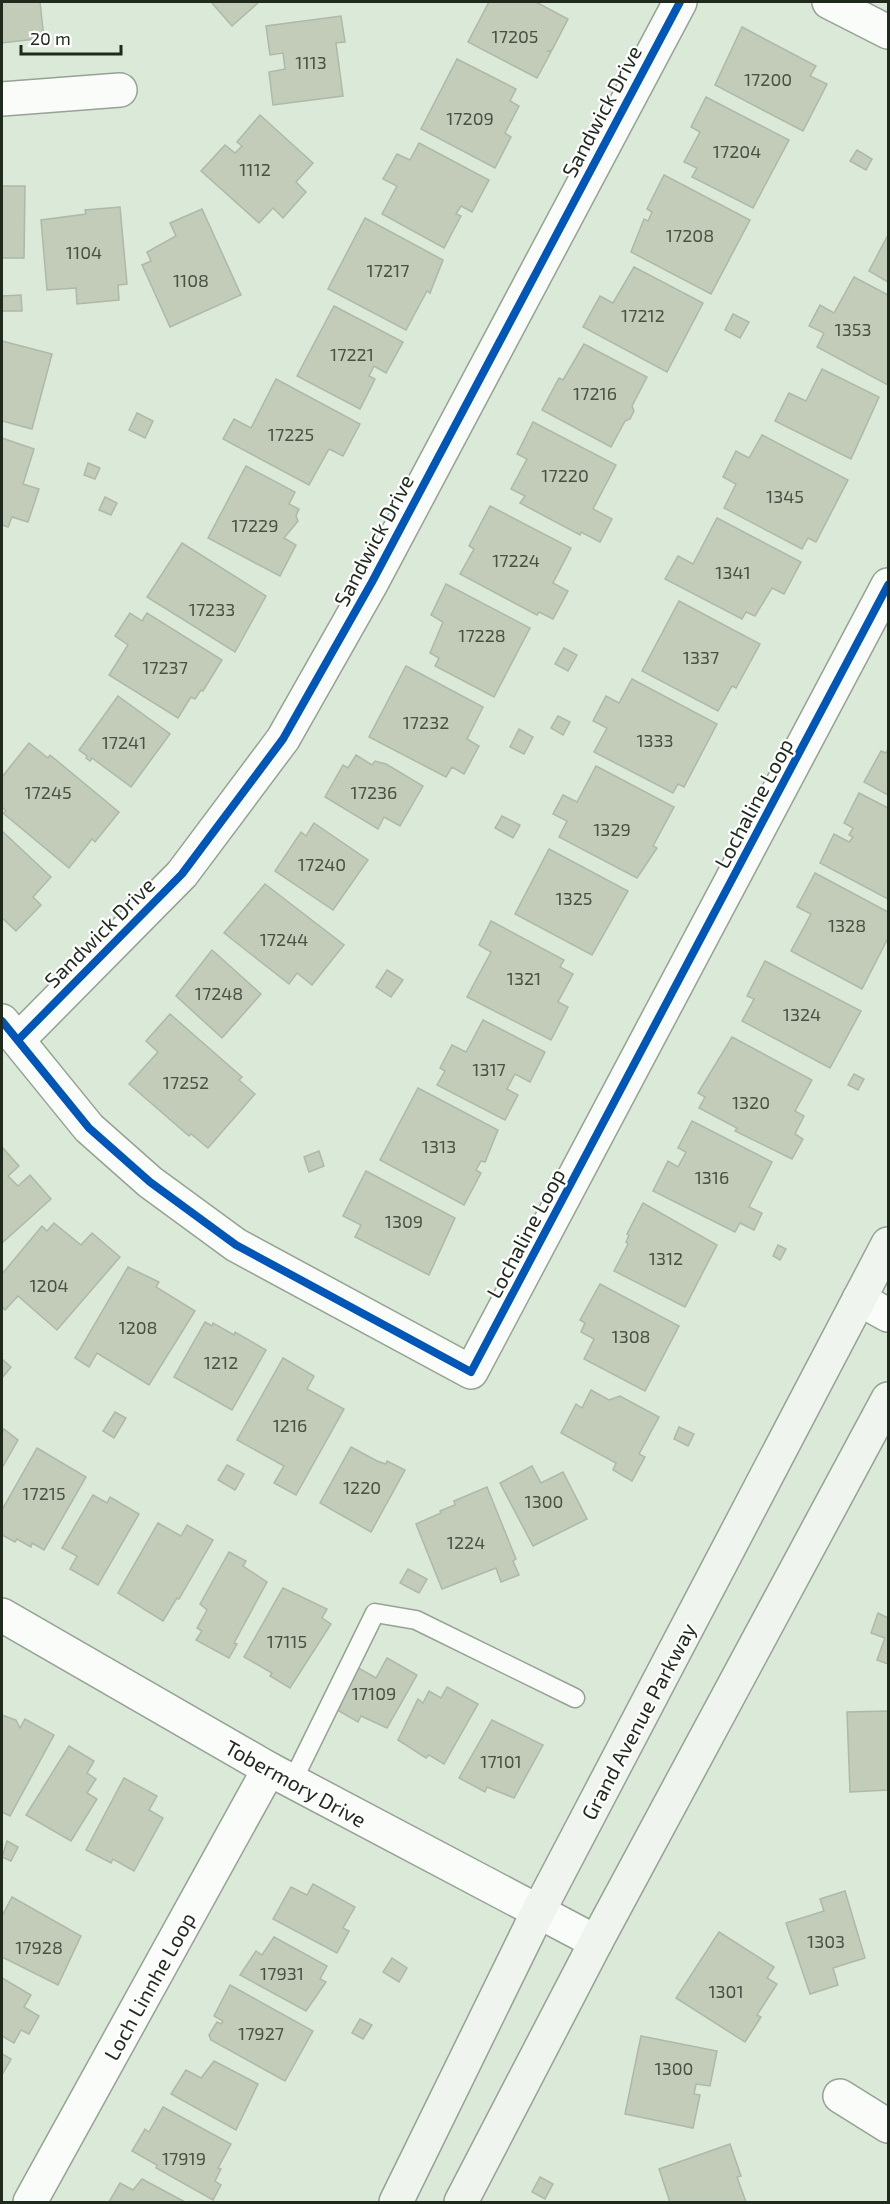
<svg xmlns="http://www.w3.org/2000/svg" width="890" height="2204" viewBox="0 0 890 2204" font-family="'Exo 2',sans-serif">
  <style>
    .building { fill: #c2ccb8; stroke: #afb8a9; stroke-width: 1.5 }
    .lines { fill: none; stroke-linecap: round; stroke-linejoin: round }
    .lane-casing { stroke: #96a294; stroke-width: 21 }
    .street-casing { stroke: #96a294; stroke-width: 36 }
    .secondary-casing { stroke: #96a294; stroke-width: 36 }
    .lane { stroke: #f9fcf9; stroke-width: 18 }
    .street { stroke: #f9fcf9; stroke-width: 33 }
    .secondary { stroke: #eff4ee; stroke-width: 33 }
    .cycleway-casing { stroke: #fff; stroke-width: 11 }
    .cycleway { stroke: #0057b8; stroke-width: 8 }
    .labels { text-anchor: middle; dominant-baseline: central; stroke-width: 4.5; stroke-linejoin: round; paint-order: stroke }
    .number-label { font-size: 18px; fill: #485244 }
    .street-label { font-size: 21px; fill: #1f2a1d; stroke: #fff }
  </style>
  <rect width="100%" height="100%" fill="#dae9d8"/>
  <g class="building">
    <polygon points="2,2 40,2 44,38 2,43"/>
    <polygon points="211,2 259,2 232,26"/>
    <polygon points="489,2 536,2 568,19 552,50 548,51 551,52 537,78 468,42"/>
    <polygon points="341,16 345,42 336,43 343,96 273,105 269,72 285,69 283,53 270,55 266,26"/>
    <polygon points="742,27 816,66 810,76 827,84 803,131 715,85"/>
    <polygon points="457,59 516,89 510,101 519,106 505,133 511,137 495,168 421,129"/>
    <polygon points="706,97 789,140 753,208 692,177 697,168 684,162 700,132 691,127"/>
    <polygon points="260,115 313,163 296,182 306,192 283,218 273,208 259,223 201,171 225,145 235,153 242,146 237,142"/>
    <polygon points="419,143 489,180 472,212 461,206 456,214 461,216 444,248 382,214 397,186 383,179 397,154 410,160"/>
    <polygon points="857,150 872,159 866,170 850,161"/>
    <polygon points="664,175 750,220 711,294 631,252 644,219 648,221 652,212 647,209"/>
    <polygon points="2,186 25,186 24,258 2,258"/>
    <polygon points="120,207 127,284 118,285 119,300 77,304 76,288 47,290 41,220 86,214 85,210"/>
    <polygon points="202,209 241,295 170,327 142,265 151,261 147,252 176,236 170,223"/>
    <polygon points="365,218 443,260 430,293 427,291 406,330 328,289"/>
    <polygon points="888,235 888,282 869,271"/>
    <polygon points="634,267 703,303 667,372 583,327 600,296 613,303"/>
    <polygon points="854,277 888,295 888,385 817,347 824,333 809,326 820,305 834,313"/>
    <polygon points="21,295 22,311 2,311 2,296"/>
    <polygon points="334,306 403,342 386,373 374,366 369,376 375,379 360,409 297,376"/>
    <polygon points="733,314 749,322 740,338 725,330"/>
    <polygon points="2,341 52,354 32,429 2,421"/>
    <polygon points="584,344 647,377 632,406 634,411 630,419 625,421 611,447 542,410 559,378 563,380"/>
    <polygon points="822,369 879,397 851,459 775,421 789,393 806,401"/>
    <polygon points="276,379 360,424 343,456 329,449 309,485 223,439 234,419 251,428"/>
    <polygon points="137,413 153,421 145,438 129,430"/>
    <polygon points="533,422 616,465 593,509 612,519 600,542 581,532 580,535 520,503 525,496 511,489 527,459 517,454"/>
    <polygon points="762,435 848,480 816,542 808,538 802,549 724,508 736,484 723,477 736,451 749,458"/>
    <polygon points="2,438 34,449 23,484 39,489 28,522 12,517 8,527 2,525"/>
    <polygon points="88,463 100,468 95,479 84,475"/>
    <polygon points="246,466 295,492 289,504 299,509 296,516 298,521 284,538 296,545 280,576 208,538"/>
    <polygon points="105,497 117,503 111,515 99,510"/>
    <polygon points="490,506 571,548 553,583 568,591 553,619 539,612 537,615 460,574 474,549 469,546"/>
    <polygon points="717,518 801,562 784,594 772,588 755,616 746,612 742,619 665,579 678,556 693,564"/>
    <polygon points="182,543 266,596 235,652 147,597"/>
    <polygon points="446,584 530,628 494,697 435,666 439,658 430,653 443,622 431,615"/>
    <polygon points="679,601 760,644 736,688 732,686 718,711 642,671"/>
    <polygon points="130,613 142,621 147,613 222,660 203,691 201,690 195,699 191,697 178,718 109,675 128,645 115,636"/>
    <polygon points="564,648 577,655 568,671 555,664"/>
    <polygon points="406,666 483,707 467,739 479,746 464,774 452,767 446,777 369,737"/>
    <polygon points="632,679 717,724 684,787 678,784 673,793 594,752 607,728 593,721 606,696 619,703"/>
    <polygon points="118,696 170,734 131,787 92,758 90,761 86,758 87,756 79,750"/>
    <polygon points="558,716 570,722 563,735 551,728"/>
    <polygon points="519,729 533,737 524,754 510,747"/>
    <polygon points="29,743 48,758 50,755 119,812 95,842 92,839 69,868 3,813 6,811 2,807 2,777"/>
    <polygon points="888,749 888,795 864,782 881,751 886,753"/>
    <polygon points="356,755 372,765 375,761 386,764 423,786 400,826 384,817 378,829 325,797 343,765 348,768"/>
    <polygon points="596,766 674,807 653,846 657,848 637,878 559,837 567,821 553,814 563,795 577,802"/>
    <polygon points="859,793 888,808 888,899 820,863 834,834 849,842 853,837 849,835 853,828 844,823"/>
    <polygon points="502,816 520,825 513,838 495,828"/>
    <polygon points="314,823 368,860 333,910 275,871 301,832 306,836"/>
    <polygon points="2,831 51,877 33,897 41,905 16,931 2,918"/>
    <polygon points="549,849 628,891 592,955 515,914"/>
    <polygon points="815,873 888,912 888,938 862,989 791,951 811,914 797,907"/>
    <polygon points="265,884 344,945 312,985 297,973 289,984 224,933"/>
    <polygon points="491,921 564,960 560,967 573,974 558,1002 568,1007 551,1040 467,997 491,952 479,945"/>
    <polygon points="212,950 261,994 222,1038 176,996"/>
    <polygon points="765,961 861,1011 830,1068 742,1021 754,999 747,996"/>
    <polygon points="387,970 403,980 391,997 376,987"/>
    <polygon points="170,1014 242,1077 239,1080 255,1094 208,1148 191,1134 189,1136 129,1084 158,1052 146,1041"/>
    <polygon points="483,1020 545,1052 530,1082 515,1074 507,1089 518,1095 505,1120 437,1085 445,1071 440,1068 452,1045 466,1052"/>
    <polygon points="732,1037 812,1080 795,1111 804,1116 795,1134 803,1139 792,1159 735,1131 737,1128 699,1108 705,1097 698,1093"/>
    <polygon points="854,1074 864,1079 858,1090 848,1085"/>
    <polygon points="418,1088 498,1130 485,1162 481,1161 476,1170 481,1173 464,1205 380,1160"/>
    <polygon points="692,1121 772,1162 749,1207 762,1213 754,1230 740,1223 735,1232 653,1191 668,1161 678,1167 686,1152 678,1148"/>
    <polygon points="2,1147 19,1166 8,1176 18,1186 30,1175 51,1199 2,1243"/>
    <polygon points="319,1151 324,1166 309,1172 304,1157"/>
    <polygon points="366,1171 455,1218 429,1275 355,1237 361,1225 343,1216"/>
    <polygon points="643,1203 717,1245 685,1307 614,1271 628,1244 626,1242 629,1235 627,1234"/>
    <polygon points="54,1223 81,1245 92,1233 120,1257 57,1330 18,1296 5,1310 2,1307 2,1274 42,1226 47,1231"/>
    <polygon points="778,1245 786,1249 780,1260 773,1256"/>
    <polygon points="128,1267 159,1282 156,1287 195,1311 149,1385 97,1353 89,1367 75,1358"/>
    <polygon points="600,1284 679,1326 645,1391 584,1359 594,1339 581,1332 585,1323 580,1320"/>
    <polygon points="205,1322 212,1326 213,1323 234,1335 235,1332 266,1350 232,1410 174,1377"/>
    <polygon points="283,1358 314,1376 307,1389 344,1409 296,1495 274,1483 284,1466 237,1440"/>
    <polygon points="2,1359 11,1367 2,1378"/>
    <polygon points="591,1390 609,1400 620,1396 659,1417 639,1454 645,1457 632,1481 613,1470 616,1463 561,1433 576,1404 582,1408"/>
    <polygon points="115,1412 126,1418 114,1438 103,1431"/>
    <polygon points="679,1427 694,1434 688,1446 674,1439"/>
    <polygon points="4,1429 18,1440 2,1468 2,1433"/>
    <polygon points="351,1447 377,1461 386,1464 387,1461 405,1470 371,1532 320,1503"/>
    <polygon points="37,1448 86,1477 44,1550 32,1543 31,1547 17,1539 15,1542 2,1535 2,1510"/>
    <polygon points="227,1465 244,1474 235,1490 218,1480"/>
    <polygon points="532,1466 541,1483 563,1472 587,1519 533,1546 500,1483"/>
    <polygon points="487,1487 516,1559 513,1561 519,1575 501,1582 496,1568 442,1589 416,1524 441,1513 440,1511 455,1505 454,1501"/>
    <polygon points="93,1495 107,1503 110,1497 139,1514 98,1585 70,1569 77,1556 62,1548"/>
    <polygon points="158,1523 181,1536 187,1525 213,1540 179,1599 177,1598 163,1621 118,1593"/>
    <polygon points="229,1552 246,1561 243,1566 267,1582 234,1643 237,1644 229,1658 196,1640 202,1631 197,1628 207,1610 200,1604"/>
    <polygon points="408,1569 427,1579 419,1593 400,1583"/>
    <polygon points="283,1588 327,1609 322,1618 331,1624 290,1688 270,1676 272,1673 244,1657"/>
    <polygon points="878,1613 888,1618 888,1664 877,1660 885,1638 871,1633"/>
    <polygon points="387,1658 417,1675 387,1728 361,1716 358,1722 332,1707 355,1666 376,1678"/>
    <polygon points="447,1687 478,1704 444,1764 429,1755 426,1758 398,1740 418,1699 423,1703 429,1691 441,1698"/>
    <polygon points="888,1711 888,1790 850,1792 847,1712"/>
    <polygon points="2,1715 16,1720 20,1728 25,1719 54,1735 10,1816 2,1812"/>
    <polygon points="492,1720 543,1745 514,1798 487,1787 485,1792 459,1778"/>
    <polygon points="69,1746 94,1761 87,1773 96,1779 87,1793 97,1799 71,1841 26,1815"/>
    <polygon points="124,1778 157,1796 149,1810 163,1818 134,1871 113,1859 111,1863 86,1850"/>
    <polygon points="7,1841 18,1847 11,1861 2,1857"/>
    <polygon points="313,1884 355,1907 343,1928 349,1931 337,1953 273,1919 291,1887 307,1895"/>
    <polygon points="845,1891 865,1958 833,1968 838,1985 810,1994 786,1923 824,1911 820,1899"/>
    <polygon points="12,1897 81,1936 58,1985 2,1957 2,1916"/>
    <polygon points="719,1932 774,1967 767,1978 777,1984 757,2015 761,2017 745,2042 676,1998"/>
    <polygon points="274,1937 327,1966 320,1979 326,1982 306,2011 240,1975 256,1951 262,1955"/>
    <polygon points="392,1958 407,1968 399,1982 383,1972"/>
    <polygon points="2,1978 31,1995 24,2007 39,2016 29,2034 21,2030 14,2043 2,2036"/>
    <polygon points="230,1985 313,2031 285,2081 211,2040 209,2035 217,2022 221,2024 223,2021 214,2016"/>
    <polygon points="360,2019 372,2025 363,2039 352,2033"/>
    <polygon points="641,2036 717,2051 710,2086 696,2084 694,2094 700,2095 693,2128 625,2114"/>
    <polygon points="2,2054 11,2059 2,2075"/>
    <polygon points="214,2061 258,2084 236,2130 171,2094 186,2070 201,2078"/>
    <polygon points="163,2107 231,2144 218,2168 221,2169 215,2181 221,2185 213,2200 156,2168 157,2165 132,2151 145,2129 149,2132"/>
    <polygon points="730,2144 741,2176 737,2177 746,2202 670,2202 659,2169"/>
    <polygon points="540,2177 553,2184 545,2199 532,2192"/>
    <polygon points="142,2179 185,2202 109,2202 120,2183 133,2190"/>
  </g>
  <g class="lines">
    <defs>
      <polyline id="lane" points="292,1782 375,1613 416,1620 575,1698"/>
      <g id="street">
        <polyline points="829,2 888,32"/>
        <polyline points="2,99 120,90"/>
        <polyline points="2,1021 89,1128 150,1182 236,1245 471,1372 888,585"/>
        <polyline points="18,1040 182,874 283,739 372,582 680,2"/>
        <polyline points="859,1299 888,1315"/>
        <polyline points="2,1615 269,1769 596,1942"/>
        <polyline points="840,2096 888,2126"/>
        <polyline points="30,2202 269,1769"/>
      </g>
      <g id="secondary">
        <polyline points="396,2202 538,1912 888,1244"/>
        <polyline points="461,2202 596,1942 888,1399"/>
      </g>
    </defs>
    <use href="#lane" class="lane-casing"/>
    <use href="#street" class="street-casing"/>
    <use href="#secondary" class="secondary-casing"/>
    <use href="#lane" class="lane"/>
    <use href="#street" class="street"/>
    <use href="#secondary" class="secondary"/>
    <defs>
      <g id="cycleway">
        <polyline points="2,1021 89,1128 150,1182 236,1245 471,1372 888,585"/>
        <polyline points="18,1040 182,874 283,739 372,582 680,2"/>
      </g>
    </defs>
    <use href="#cycleway" class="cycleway-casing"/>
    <use href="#cycleway" class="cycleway"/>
  </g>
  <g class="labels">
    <g class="number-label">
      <text x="515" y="36">17205</text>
      <text x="311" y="62">1113</text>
      <text x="768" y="79">17200</text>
      <text x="470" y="118">17209</text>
      <text x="737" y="151">17204</text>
      <text x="255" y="169">1112</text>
      <text x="690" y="235">17208</text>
      <text x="84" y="252">1104</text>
      <text x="388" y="270">17217</text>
      <text x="191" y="280">1108</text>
      <text x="643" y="315">17212</text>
      <text x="853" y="329">1353</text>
      <text x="352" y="354">17221</text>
      <text x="595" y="393">17216</text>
      <text x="291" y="434">17225</text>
      <text x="565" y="475">17220</text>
      <text x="785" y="496">1345</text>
      <text x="255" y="525">17229</text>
      <text x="516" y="560">17224</text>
      <text x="733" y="572">1341</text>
      <text x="212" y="609">17233</text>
      <text x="482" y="635">17228</text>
      <text x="701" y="657">1337</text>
      <text x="165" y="667">17237</text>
      <text x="426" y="722">17232</text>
      <text x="655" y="740">1333</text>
      <text x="124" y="742">17241</text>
      <text x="48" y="792">17245</text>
      <text x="374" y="792">17236</text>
      <text x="612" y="829">1329</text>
      <text x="322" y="864">17240</text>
      <text x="574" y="898">1325</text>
      <text x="847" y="925">1328</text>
      <text x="284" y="939">17244</text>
      <text x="524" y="978">1321</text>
      <text x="219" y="993">17248</text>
      <text x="802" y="1014">1324</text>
      <text x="489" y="1069">1317</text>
      <text x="186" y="1082">17252</text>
      <text x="751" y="1102">1320</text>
      <text x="439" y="1146">1313</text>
      <text x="712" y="1177">1316</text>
      <text x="404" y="1221">1309</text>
      <text x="666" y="1258">1312</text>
      <text x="49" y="1285">1204</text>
      <text x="138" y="1327">1208</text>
      <text x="631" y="1336">1308</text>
      <text x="221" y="1362">1212</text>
      <text x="290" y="1425">1216</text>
      <text x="362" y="1487">1220</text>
      <text x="44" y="1493">17215</text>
      <text x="544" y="1501">1300</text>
      <text x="466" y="1542">1224</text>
      <text x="287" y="1641">17115</text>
      <text x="374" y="1693">17109</text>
      <text x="501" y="1761">17101</text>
      <text x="826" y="1941">1303</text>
      <text x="39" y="1947">17928</text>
      <text x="282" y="1973">17931</text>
      <text x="726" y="1991">1301</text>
      <text x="261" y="2033">17927</text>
      <text x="674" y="2068">1300</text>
      <text x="184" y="2158">17919</text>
    </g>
    <g class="street-label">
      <text transform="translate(601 111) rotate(-62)">Sandwick Drive</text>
      <text transform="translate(373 540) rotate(-62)">Sandwick Drive</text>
      <text transform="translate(753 803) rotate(-62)">Lochaline Loop</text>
      <text transform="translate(99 932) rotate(-45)">Sandwick Drive</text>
      <text transform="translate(525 1233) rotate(-62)">Lochaline Loop</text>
      <text transform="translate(638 1721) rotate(-62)">Grand Avenue Parkway</text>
      <text transform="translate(296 1783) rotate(29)">Tobermory Drive</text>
      <text transform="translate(149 1986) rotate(-61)">Loch Linnhe Loop</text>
    </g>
  </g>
  <rect width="890" height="2204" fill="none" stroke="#1f2a1d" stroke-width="6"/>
  <path d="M21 45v9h100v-9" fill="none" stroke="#1f2a1d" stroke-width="3"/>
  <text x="30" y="45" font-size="18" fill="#1f2a1d" stroke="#ffffff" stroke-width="4.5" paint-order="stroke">20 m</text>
</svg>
